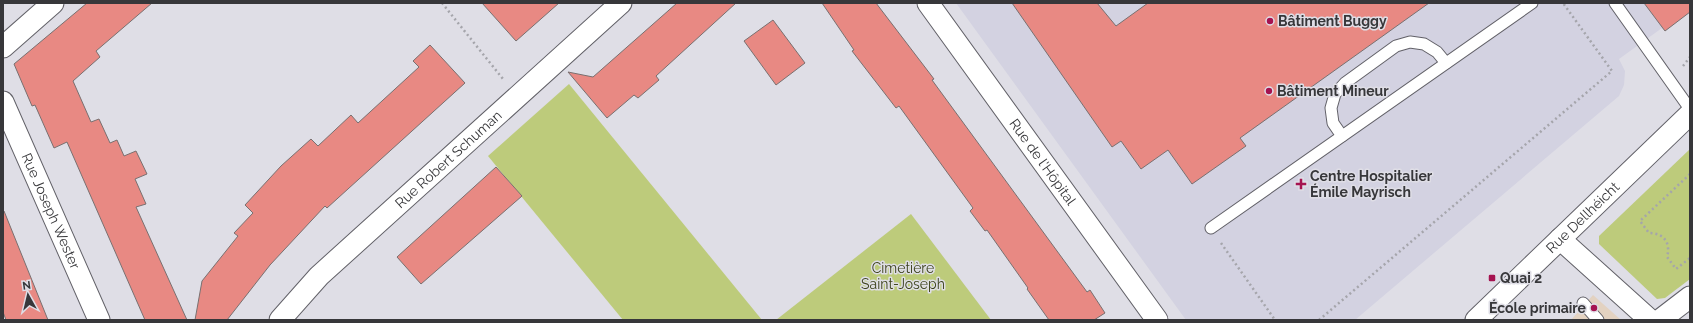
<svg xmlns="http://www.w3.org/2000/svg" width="1693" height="323" viewBox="0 0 1693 323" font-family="Raleway,sans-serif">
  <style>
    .built { fill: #d3d2e1 }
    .education { fill: #e3d2c1 }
    .green { fill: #bdcb7b }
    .building { fill: #e88983; stroke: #797070 }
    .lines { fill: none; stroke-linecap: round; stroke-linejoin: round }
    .service-casing { stroke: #626168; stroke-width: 13 }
    .minor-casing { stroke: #626168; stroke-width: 23 }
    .path { stroke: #a5a5ab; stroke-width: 2.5; stroke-dasharray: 2 3; stroke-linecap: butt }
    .service { stroke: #fff; stroke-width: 11 }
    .minor { stroke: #fff; stroke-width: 21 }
    .poi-dot { fill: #a51350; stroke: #dfdee6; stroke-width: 1.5 }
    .labels { text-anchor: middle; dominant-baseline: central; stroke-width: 3; stroke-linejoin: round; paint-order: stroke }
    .poi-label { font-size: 14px; font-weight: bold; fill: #37373a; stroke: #dfdee6; text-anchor: start }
    .street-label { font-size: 14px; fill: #37373a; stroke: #dfdee6 }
    .park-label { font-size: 14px; fill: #3c421b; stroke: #dfdee6 }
  </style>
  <rect width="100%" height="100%" fill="#dfdee6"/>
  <polygon class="built" points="956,3 1690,3 1690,12 1665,31 1662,28 1619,59 1625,71 1624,85 1619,96 1355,320 1186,320"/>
  <polygon class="education" points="1593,295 1621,320 1571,320"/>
  <g class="green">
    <polygon points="569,84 762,320 623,320 488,156"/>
    <polygon points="1690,149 1690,279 1665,298 1657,299 1599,244 1599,236"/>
    <polygon points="911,214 991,320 776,320"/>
  </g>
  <g class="building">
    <polygon points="87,3 152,3 96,51 100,57 73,81 91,122 99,119 110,143 117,140 124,156 136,151 147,174 135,179 146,204 136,207 187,320 145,320 67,142 54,148 35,105 32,106 14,64"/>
    <polygon points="482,3 559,3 516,41"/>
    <polygon points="677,3 736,3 656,76 659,80 638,98 634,95 607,118 568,72 593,77"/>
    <polygon points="822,3 876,3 934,79 932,80 1087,292 1090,290 1105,313 1094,320 1049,320 1027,289 1028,288 987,230 985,231 970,211 973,208 899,106 896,108 852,51 854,50"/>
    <polygon points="1012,3 1097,3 1116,26 1148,3 1429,3 1240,138 1246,146 1192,184 1168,150 1141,169 1121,141 1112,147"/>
    <polygon points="1644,3 1690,3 1690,12 1665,31"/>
    <polygon points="773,20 805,63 776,85 744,41"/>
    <polygon points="430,45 465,83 327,208 325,206 270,265 227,320 195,320 202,281 238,236 234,233 253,213 245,205 281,166 311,139 318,146 351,115 358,123 419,67 413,61"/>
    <polygon points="496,167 522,196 421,284 397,257"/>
    <polygon points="3,211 4,211 48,320 6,320 3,312"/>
  </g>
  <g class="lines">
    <defs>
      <g id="service">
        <polyline points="1615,3 1690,109"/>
        <polyline points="1342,136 1333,123 1331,108 1335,94 1345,83 1396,46 1410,42 1424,44 1437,52 1446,63"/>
        <polyline points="1211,228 1532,3"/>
        <polyline points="1583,303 1598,320"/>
      </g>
      <g id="minor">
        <path id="s1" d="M 928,3 L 1157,320"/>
        <polyline points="3,47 53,3"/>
        <path id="s2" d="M 3,102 L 99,320"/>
        <polyline points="1560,239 1650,320"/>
        <path id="s3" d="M 280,320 L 319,276 L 621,3"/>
        <path id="s4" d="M 1476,320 L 1690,114"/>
        <polyline points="1660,320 1690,297"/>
      </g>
    </defs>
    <use href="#service" class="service-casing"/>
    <use href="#minor" class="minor-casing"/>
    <g class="path">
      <polyline points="442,3 503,79"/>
      <polyline points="1683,66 1690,57"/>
      <path d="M 1690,174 L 1640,221 L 1649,233 C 1664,233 1671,243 1667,257 L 1676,269 L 1690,258"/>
      <polyline points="1221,243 1275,320"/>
      <polyline points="1319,320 1612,71 1563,3"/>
    </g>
    <use href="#service" class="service"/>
    <use href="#minor" class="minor"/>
  </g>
  <g class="poi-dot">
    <circle cx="1270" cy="21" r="4"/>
    <circle cx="1269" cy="91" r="4"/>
    <path d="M1299 178h4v4h4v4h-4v4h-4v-4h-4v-4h4z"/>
    <rect x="1488" y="274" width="8" height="8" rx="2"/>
    <circle cx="1594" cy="308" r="4"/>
  </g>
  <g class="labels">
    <g class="poi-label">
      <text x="1278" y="21">Bâtiment Buggy</text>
      <text x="1277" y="91">Bâtiment Mineur</text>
      <text x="1310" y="176">Centre Hospitalier<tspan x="1310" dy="16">Émile Mayrisch</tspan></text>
      <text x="1500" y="278">Quai 2</text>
      <text x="1586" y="308" text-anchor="end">École primaire</text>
    </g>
    <g class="street-label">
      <text stroke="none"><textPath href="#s3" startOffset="233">Rue Robert Schuman</textPath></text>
      <text stroke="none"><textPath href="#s1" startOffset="196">Rue de l'Hôpital</textPath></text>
      <text stroke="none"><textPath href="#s2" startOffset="119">Rue Joseph Wester</textPath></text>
      <text stroke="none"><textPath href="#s4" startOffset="148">Rue Dellhéicht</textPath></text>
    </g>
    <g class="park-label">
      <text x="903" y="268">Cimetière<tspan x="903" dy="16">Saint-Joseph</tspan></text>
    </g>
  </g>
  <rect width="1693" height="323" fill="none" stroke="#37373a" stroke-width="8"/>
  <g transform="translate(28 295) rotate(352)" stroke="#dfdee6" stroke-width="3" paint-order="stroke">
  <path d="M0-3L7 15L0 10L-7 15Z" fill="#37373a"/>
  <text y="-6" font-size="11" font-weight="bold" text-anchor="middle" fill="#37373a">N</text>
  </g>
</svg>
